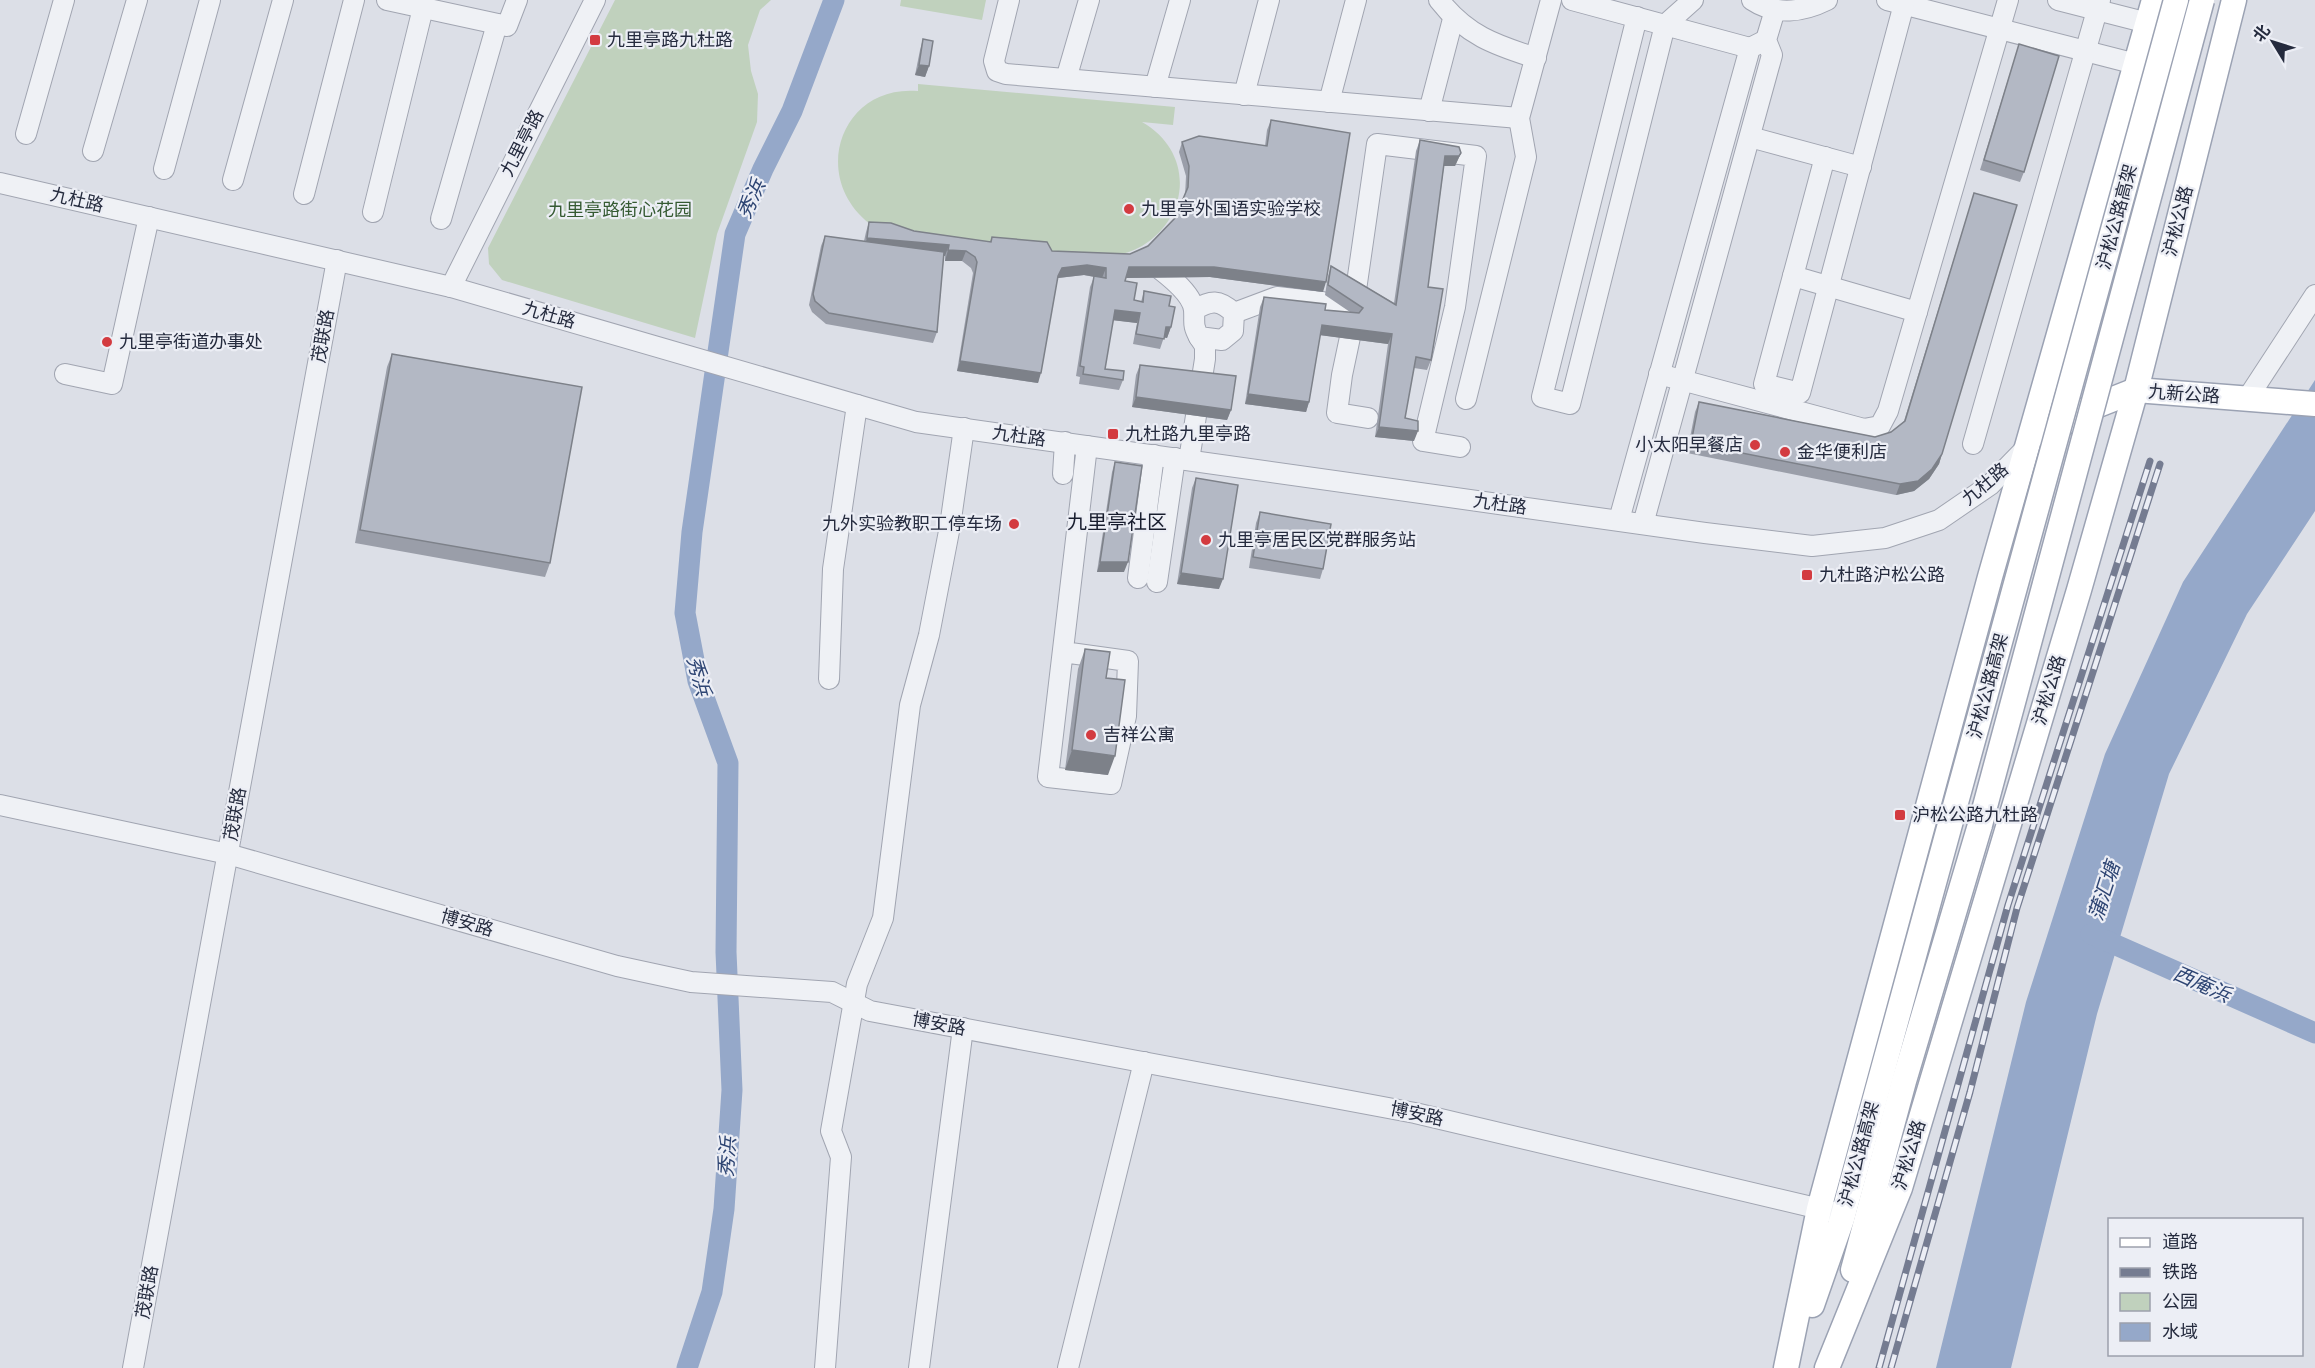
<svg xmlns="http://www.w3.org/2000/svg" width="2315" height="1368" viewBox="0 0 2315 1368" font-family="Cabin,'Noto Sans SC',sans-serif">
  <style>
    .green { fill: #c0d1bd }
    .water { fill: #95a8c9 }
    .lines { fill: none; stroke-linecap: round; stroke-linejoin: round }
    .canal { stroke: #95a8c9; stroke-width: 21 }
    .minor-casing { stroke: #a1a5b1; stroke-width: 22 }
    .major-casing { stroke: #9ba2b3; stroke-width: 27 }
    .minor { stroke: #eff1f5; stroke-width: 20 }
    .major { stroke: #fff; stroke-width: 24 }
    .rail-casing { stroke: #757c91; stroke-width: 7 }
    .rail { stroke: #eceef5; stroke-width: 4.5; stroke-dasharray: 14; stroke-linecap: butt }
    .major-bridge-casing { stroke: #9ba2b3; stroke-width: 27; stroke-linecap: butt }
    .major-bridge { stroke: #fff; stroke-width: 24 }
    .wall { fill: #9a9ea9 }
    .shaded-wall { fill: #7d8189 }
    .building { fill: #b3b8c4; stroke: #7d8189; stroke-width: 1.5 }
    .poi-dot { fill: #d33b40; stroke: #eceef5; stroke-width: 2 }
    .labels { text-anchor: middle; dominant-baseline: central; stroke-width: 4.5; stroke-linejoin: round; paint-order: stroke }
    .poi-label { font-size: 18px; fill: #252b3e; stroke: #eceef5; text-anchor: start }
    .street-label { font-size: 18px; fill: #252b3e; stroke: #eceef5 }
    .park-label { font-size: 18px; fill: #355a32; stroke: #eceef5 }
    .water-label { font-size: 20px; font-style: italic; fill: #2e4573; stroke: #eceef5 }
    .neighbourhood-label { font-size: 20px; fill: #181d2e; stroke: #eceef5 }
  </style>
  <rect width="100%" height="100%" fill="#dcdfe7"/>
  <g class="green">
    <polygon points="615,0 771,0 760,10 748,45 751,71 758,94 757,122 717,234 695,338 502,280 489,264 488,248"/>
    <polygon points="901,0 986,0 982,20 900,6"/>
    <path d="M 918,84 L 1175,107 L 1173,125 L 1142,122 C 1193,151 1192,215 1142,246 C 1128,254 1114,256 1098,259 L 870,224 C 809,177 841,84 918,91 Z"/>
  </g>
  <polygon class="water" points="2315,380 2315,511 2247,614 2169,774 2097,1014 2011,1368 1936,1368 2026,1002 2105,754 2183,582"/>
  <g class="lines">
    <g class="canal">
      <polyline points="2091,934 2315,1033"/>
      <polyline points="687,1368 712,1292 724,1209 732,1090 726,952 728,763 698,681 685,613 692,532 735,234 763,169 792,111 834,0"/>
    </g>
    <defs>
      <g id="minor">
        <polyline points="387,0 507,26 517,0"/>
        <polyline points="1009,0 994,61 997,71 1006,74 1519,118"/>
        <path d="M 1439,0 C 1466,35 1495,45 1536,58"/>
        <polyline points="1572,0 1750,48"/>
        <path d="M 1752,0 C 1776,16 1803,12 1827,0"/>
        <polyline points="1887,0 2136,64"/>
        <polyline points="2058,0 2148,23"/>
        <polyline points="1637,17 1542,397 1570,404 1665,25 1693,0"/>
        <polyline points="1066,79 1089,0"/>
        <polyline points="1155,87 1180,0"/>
        <polyline points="1244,95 1269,0"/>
        <polyline points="1329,102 1356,0"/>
        <polyline points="1429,111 1453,19"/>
        <polyline points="26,134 64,0"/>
        <polyline points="1750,137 1861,167"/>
        <polyline points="93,151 137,0"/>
        <polyline points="1825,157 1764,384 1800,393 1904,4"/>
        <polyline points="164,169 210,0"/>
        <polyline points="233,180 283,0"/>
        <polyline points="0,183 451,287 916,422 1705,533 1812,546 1885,538 1939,520 1990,485 2028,446"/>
        <polyline points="304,194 354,0"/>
        <polyline points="373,212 423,8"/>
        <polyline points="441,219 497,24"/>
        <path d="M 1149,261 C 1163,271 1192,292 1194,310 C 1195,323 1192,324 1199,337 L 1222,340 L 1233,331 L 1234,313 C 1219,299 1211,300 1194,310"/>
        <polyline points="1793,276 1917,312"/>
        <polyline points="451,287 595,0"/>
        <polyline points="1334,310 1356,290 1377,144 1476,156 1455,307 1423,441 1460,447"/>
        <polyline points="1234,313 1277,297 1322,302 1353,323 1342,375 1337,413 1368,418"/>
        <polyline points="65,374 112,384 149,217"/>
        <polyline points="1659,374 1864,429 1880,426 1888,411 2008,0"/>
        <polyline points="1466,399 1526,157 1519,118 1551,0"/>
        <polyline points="2247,399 2315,295"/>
        <polyline points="1973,444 2100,0"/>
        <polyline points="1189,460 1205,359 1205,346 1199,337"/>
        <polyline points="1063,474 1065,442"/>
        <polyline points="1619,520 1750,48 1766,40"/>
        <polyline points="1643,524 1772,55 1766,40 1775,10"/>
        <polyline points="1138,578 1154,455"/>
        <polyline points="1157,582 1175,458"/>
        <polyline points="1063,652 1128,661 1126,716 1111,784 1048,777 1087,446"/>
        <polyline points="829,679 833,569 857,405"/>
        <polyline points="0,805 228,854 617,966 691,982 832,992 870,1011 1415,1113 1833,1212"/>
        <polyline points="133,1368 337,260"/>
        <polyline points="825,1368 841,1157 831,1131 857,984 883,918 910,705 929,635 950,526 964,428"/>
        <polyline points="919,1368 963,1028"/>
        <polyline points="1068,1368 1144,1062"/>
      </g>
      <g id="major">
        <polyline points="2046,434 2083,411 2136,390 2315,404"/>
        <polyline points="1853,1270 1904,1081 1980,825"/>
        <polyline points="1812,1305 1842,1219 1952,817"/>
        <polyline points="1786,1368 1819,1209 1990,577 2154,0"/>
        <polyline points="1827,1368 1900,1188 2079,590 2136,390 2234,0"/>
      </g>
    </defs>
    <use href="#minor" class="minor-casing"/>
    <use href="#major" class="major-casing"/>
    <use href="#minor" class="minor"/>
    <use href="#major" class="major"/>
    <defs>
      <g id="rail">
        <polyline points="1879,1368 2008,905 2150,461"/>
        <polyline points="1891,1368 1970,1092 2017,908 2160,464"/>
      </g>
    </defs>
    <use href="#rail" class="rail-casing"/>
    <use href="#rail" class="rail"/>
    <defs>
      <g id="major-bridge">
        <polyline points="1952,817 2176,0"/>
        <polyline points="1980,825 2202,0"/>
      </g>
    </defs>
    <use href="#major-bridge" class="major-bridge-casing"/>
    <use href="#major-bridge" class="major-bridge"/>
  </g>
  <g class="wall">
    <polygon points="923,39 929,66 925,77 915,75 920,50"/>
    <polygon points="2019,44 2024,172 2020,182 1980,170"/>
    <polygon points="1271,120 1323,292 1210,277 1126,278 1125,281 1134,300 1141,302 1144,291 1169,306 1171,327 1167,338 1164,337 1160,349 1133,344 1137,323 1113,320 1105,369 1123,380 1119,390 1079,384 1080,377 1076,376 1090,287 1094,277 1084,275 1058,278 1057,281 1038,383 957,371 973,273 971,268 962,261 945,261 945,256 944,255 937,332 933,343 826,324 812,312 809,305 821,246 825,236 864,241 866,232 869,222 914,231 990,242 992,237 1052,251 1130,254 1148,246 1175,218 1185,196 1186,176 1179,152 1182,142 1265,146 1267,130"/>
    <polygon points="1420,140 1461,153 1455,166 1444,166 1428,287 1431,360 1427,370 1414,368 1405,418 1414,441 1375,437 1388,344 1320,335 1309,402 1306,412 1245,404 1260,307 1264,297 1325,310 1350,312 1325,295 1328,276 1331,266 1394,303 1416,151"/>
    <polygon points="1974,193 1942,454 1939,464 1929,479 1914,491 1896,495 1687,453 1695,412 1699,402 1875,437 1891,432 1904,421"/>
    <polygon points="392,354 550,563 545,577 355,543 387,367"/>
    <polygon points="1140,365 1231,410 1227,420 1132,407 1136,375"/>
    <polygon points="1115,462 1124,572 1097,572 1112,472"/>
    <polygon points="1196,478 1219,589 1177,584 1192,488"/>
    <polygon points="1260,512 1323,569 1320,579 1249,568 1256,523"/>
    <polygon points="1085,649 1106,678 1108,775 1065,770 1078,669"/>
  </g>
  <g class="shaded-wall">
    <polygon points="919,65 929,66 925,77 915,75"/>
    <polygon points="1461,153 1455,166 1442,166 1445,156"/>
    <polygon points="867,238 949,245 945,256 864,248"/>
    <polygon points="948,250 966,251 962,261 945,261"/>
    <polygon points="1087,265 1106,268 1102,278 1084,275 1058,278 1054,286 1058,276 1062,268"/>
    <polygon points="1129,267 1214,267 1326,282 1323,292 1210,277 1126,278"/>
    <polygon points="1115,310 1140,313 1137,323 1111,320"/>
    <polygon points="1322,325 1392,334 1388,344 1319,335"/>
    <polygon points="1166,327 1171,327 1167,338 1162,337"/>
    <polygon points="960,361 1041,373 1038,383 957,371"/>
    <polygon points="1248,394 1309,402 1306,412 1245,404"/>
    <polygon points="1136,397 1231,410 1227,420 1132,407"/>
    <polygon points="1379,427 1418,431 1414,441 1375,437"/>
    <polygon points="1942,454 1939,464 1929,479 1914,491 1896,495 1900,484"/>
    <polygon points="1100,562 1128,562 1124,572 1097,572"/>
    <polygon points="1181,573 1223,579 1219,589 1177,584"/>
    <polygon points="1072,750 1115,756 1108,775 1065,770"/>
  </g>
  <g class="building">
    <polygon points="923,39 933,41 929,66 919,65"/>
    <polygon points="2019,44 2059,56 2024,172 1984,160"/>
    <polygon points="1271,120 1350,133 1326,282 1214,267 1129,267 1125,281 1137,283 1134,300 1143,302 1144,291 1171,296 1169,306 1175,307 1171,327 1166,327 1164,339 1136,334 1140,313 1115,310 1105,369 1124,371 1123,380 1083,374 1084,367 1080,366 1094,276 1106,278 1106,268 1087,265 1062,268 1058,276 1041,373 960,361 977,262 975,257 966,251 948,250 949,245 867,238 869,222 891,223 914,231 991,242 992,237 1047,242 1052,251 1130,254 1148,246 1175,218 1188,187 1189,166 1182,142 1199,136 1267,146"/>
    <polygon points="1420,140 1459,147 1461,153 1459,156 1445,156 1428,287 1443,289 1431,360 1416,357 1405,418 1418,421 1418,431 1379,427 1392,334 1322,325 1309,402 1248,394 1264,297 1326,304 1325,310 1359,313 1363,308 1328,285 1331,266 1396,305"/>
    <polygon points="1974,193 2017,205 1942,454 1932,469 1918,481 1900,484 1691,443 1699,402 1875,437 1891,432 1905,421"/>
    <polygon points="825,236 944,252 937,332 829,313 815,301 813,294"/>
    <polygon points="392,354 582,387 550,563 360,530"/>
    <polygon points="1140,365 1236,376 1231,410 1136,397"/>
    <polygon points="1115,462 1142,466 1128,562 1100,562"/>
    <polygon points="1196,478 1238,485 1223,579 1181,573"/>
    <polygon points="1260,512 1331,524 1323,569 1253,557"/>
    <polygon points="1085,649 1110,652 1106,678 1125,680 1115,756 1072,750"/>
  </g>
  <g class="poi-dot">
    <rect x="589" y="34" width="12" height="12" rx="3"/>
    <circle cx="1129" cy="209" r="6"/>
    <circle cx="107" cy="342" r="6"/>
    <rect x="1107" y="428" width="12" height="12" rx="3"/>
    <circle cx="1755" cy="445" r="6"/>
    <circle cx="1785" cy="452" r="6"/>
    <circle cx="1014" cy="524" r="6"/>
    <circle cx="1206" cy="540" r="6"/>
    <rect x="1801" y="569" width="12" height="12" rx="3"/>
    <circle cx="1091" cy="735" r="6"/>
    <rect x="1894" y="809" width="12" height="12" rx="3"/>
  </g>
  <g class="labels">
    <g class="poi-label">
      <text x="607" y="40">九里亭路九杜路</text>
      <text x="1141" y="209">九里亭外国语实验学校</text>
      <text x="119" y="342">九里亭街道办事处</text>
      <text x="1125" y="434">九杜路九里亭路</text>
      <text x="1743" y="445" text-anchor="end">小太阳早餐店</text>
      <text x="1797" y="452">金华便利店</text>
      <text x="1002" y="524" text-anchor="end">九外实验教职工停车场</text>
      <text x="1218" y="540">九里亭居民区党群服务站</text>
      <text x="1819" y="575">九杜路沪松公路</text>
      <text x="1103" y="735">吉祥公寓</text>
      <text x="1912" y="815">沪松公路九杜路</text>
    </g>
    <g class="street-label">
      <text transform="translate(522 143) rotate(-63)">九里亭路</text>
      <text transform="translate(77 200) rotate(13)">九杜路</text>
      <text transform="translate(2117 217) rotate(-75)">沪松公路高架</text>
      <text transform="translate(2178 221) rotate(-76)">沪松公路</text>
      <text transform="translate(549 315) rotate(16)">九杜路</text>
      <text transform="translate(323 336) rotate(-80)">茂联路</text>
      <text transform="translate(2184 394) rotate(4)">九新公路</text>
      <text transform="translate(1019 436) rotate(8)">九杜路</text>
      <text transform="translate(1985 484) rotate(-40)">九杜路</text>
      <text transform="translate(1500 504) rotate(8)">九杜路</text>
      <text transform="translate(1988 686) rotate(-75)">沪松公路高架</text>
      <text transform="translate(2049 690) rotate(-73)">沪松公路</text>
      <text transform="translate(235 814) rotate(-80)">茂联路</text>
      <text transform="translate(467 923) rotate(16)">博安路</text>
      <text transform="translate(939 1024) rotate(11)">博安路</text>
      <text transform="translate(1417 1114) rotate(12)">博安路</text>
      <text transform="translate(1859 1154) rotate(-75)">沪松公路高架</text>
      <text transform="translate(1909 1155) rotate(-73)">沪松公路</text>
      <text transform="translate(147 1292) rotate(-80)">茂联路</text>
    </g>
    <g class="park-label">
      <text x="620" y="210">九里亭路街心花园</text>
    </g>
    <g class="water-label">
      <text transform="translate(751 199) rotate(-65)">秀浜</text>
      <text transform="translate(699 676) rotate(75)">秀浜</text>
      <text transform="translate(2104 891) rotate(-72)">蒲汇塘</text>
      <text transform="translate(2202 984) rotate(24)">西庵浜</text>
      <text transform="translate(727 1157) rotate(-86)">秀浜</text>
    </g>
    <g class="neighbourhood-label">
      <text x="1117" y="522">九里亭社区</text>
    </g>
  </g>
  <rect x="2108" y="1218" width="195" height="138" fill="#eceef5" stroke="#9ca0ac" stroke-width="1.5"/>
  <rect x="2120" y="1238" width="30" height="9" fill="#ffffff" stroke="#9ca0ac" stroke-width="1.5"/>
  <text x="2162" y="1248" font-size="18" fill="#252b3e">道路</text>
  <rect x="2120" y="1268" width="30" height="9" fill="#757c91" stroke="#9ca0ac" stroke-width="1.5"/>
  <text x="2162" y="1278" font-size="18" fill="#252b3e">铁路</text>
  <rect x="2120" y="1293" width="30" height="18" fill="#c0d1bd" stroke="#9ca0ac" stroke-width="1.5"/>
  <text x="2162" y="1308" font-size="18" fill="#252b3e">公园</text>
  <rect x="2120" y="1323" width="30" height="18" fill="#95a8c9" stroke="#9ca0ac" stroke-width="1.5"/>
  <text x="2162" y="1338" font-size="18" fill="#252b3e">水域</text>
  <g transform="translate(2273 42) rotate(308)" stroke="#eceef5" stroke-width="4.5" paint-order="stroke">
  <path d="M0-4.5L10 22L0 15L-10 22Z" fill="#252b3e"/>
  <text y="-9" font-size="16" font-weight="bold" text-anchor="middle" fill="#252b3e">北</text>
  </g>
</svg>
